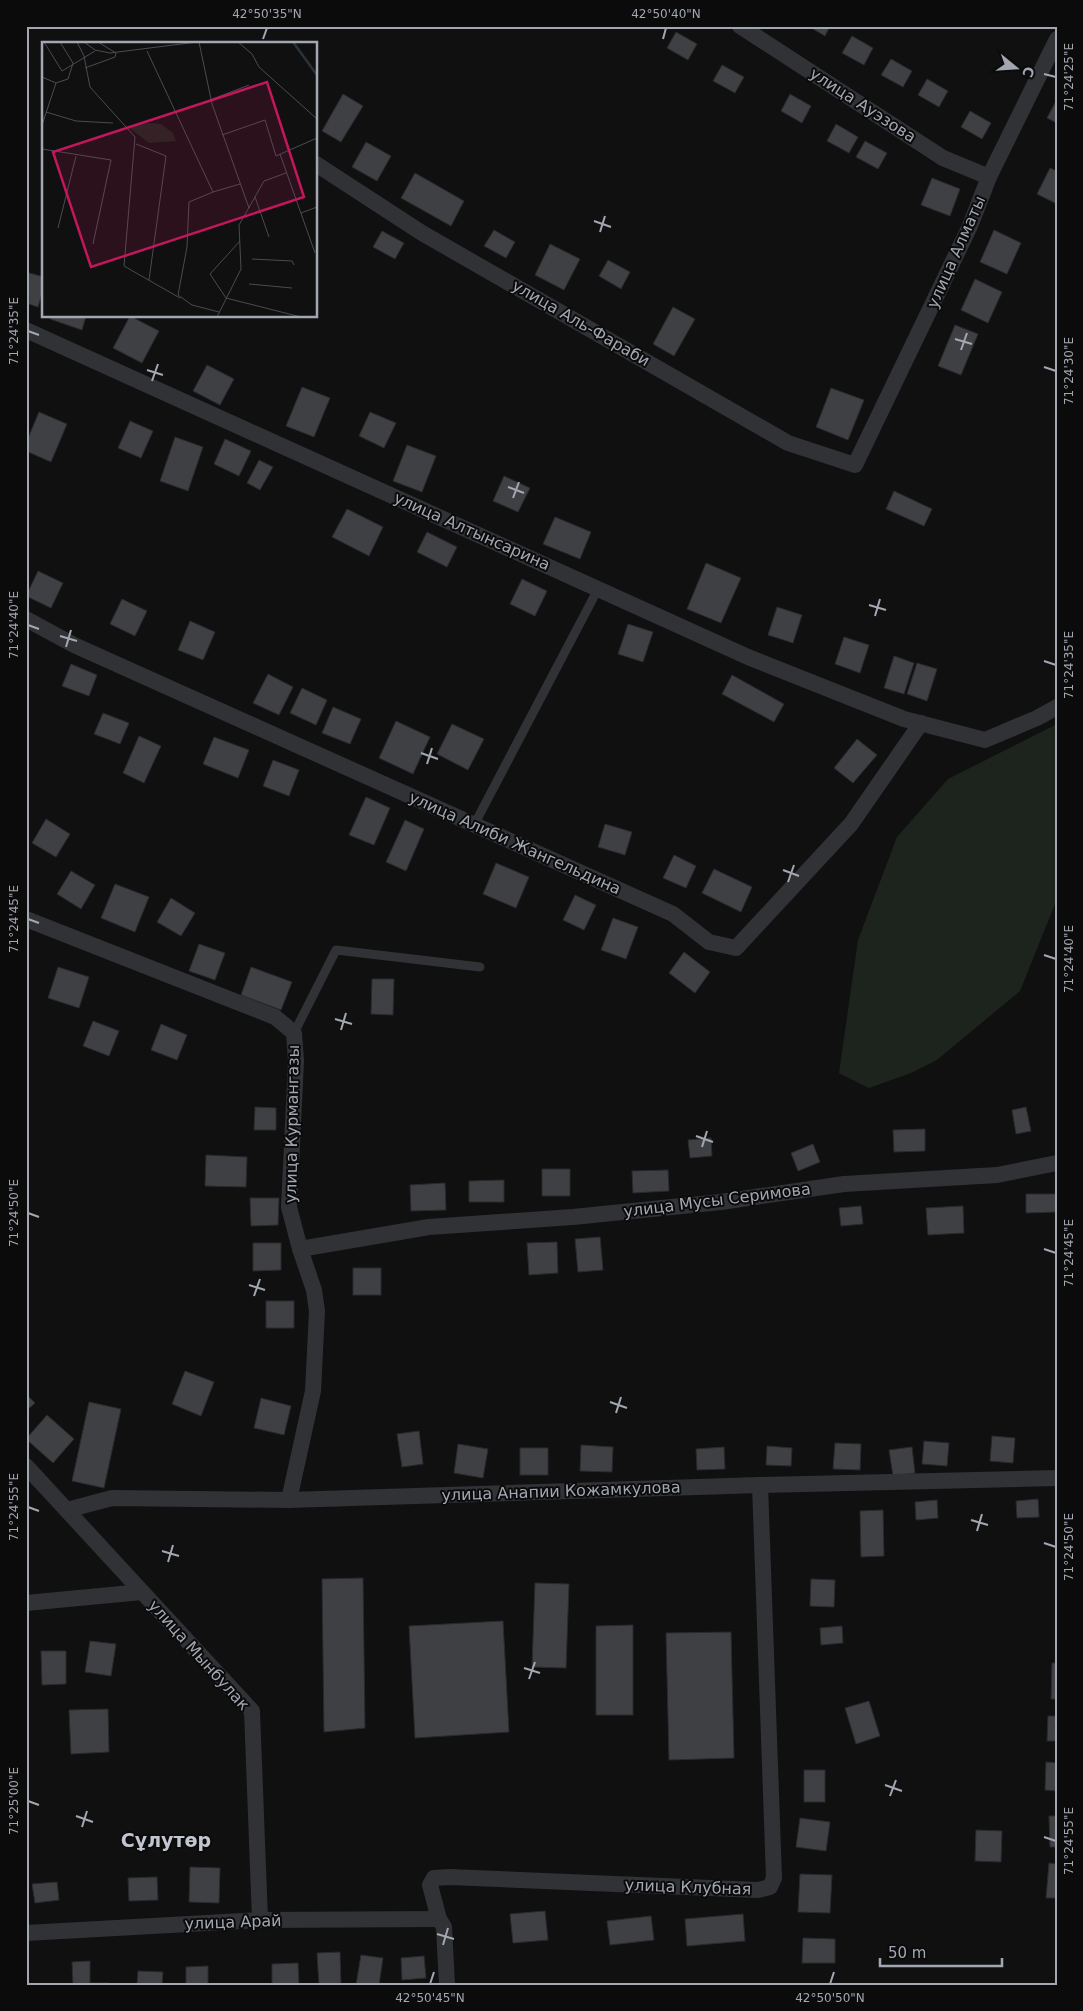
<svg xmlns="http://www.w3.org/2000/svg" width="1083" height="2011" viewBox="0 0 1083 2011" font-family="'DejaVu Sans',sans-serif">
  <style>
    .green { fill: #1d241d }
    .building { fill: #3f4044; stroke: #2a2a2d }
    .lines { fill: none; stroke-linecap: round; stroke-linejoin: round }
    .lane { stroke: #313236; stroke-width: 9 }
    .street { stroke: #313236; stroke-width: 16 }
    .ticks { fill: none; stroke: #a2a7b2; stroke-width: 2 }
    .labels { text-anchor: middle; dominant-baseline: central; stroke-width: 4; stroke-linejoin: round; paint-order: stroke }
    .street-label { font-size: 16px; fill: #a2a7b2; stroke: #0b0b0c }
    .quarter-label { font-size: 19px; font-weight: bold; fill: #c2c6ce; stroke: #0b0b0c }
    .inset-river { fill: none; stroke: #2a3339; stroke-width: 2.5 }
    .inset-road { fill: none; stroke: #4a4c51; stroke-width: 1 }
    .view { fill: #c2185b; fill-opacity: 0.15; stroke: #c2185b; stroke-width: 2.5 }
    .inset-edge { fill: none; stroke: #a2a7b2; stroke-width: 2.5 }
    .neatline { fill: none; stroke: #a2a7b2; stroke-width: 2 }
    .ticks-label { font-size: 12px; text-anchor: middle; fill: #a2a7b2 }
  </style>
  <rect width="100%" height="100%" fill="#101011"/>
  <polygon class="green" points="1057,724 1057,899 1020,991 937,1060 911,1073 869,1088 839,1073 858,940 897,837 948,779"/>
  <g class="building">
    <polygon points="808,26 830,26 825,36"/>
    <polygon points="676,32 697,44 688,60 667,48"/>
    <polygon points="852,36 873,48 864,65 842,53"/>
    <polygon points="891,59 912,71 903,87 881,75"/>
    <polygon points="722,65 744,77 735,93 713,81"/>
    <polygon points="927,79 948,91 939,107 918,95"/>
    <polygon points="343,94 363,106 341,142 322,131"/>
    <polygon points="790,94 811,106 802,123 781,111"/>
    <polygon points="1057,99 1057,123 1047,118"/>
    <polygon points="970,111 991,123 982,139 961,127"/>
    <polygon points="836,124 858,137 849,153 827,141"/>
    <polygon points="865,141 887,153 878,169 856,157"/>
    <polygon points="366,142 391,156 377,181 352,167"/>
    <polygon points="1050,168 1057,171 1057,204 1037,194"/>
    <polygon points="415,173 464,201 451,226 401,198"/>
    <polygon points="932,178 960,189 950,216 921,205"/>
    <polygon points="494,230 515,242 506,258 484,246"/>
    <polygon points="994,230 1021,243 1007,274 980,262"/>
    <polygon points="382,231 404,243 395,259 373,247"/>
    <polygon points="550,244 580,259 564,290 535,275"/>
    <polygon points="608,260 630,272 621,289 599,276"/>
    <polygon points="26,272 44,277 44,286 38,307 26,303"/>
    <polygon points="975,279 1002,292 988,323 961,310"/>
    <polygon points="673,307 695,319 674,356 653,344"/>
    <polygon points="51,316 86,316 82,330 50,319"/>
    <polygon points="130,316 159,331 142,363 113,348"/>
    <polygon points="955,325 978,334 961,375 938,366"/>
    <polygon points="207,365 234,379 220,405 193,391"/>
    <polygon points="302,387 330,398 314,437 286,426"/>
    <polygon points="831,388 864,400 848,440 816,427"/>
    <polygon points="39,412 67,424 51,462 26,451 26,443"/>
    <polygon points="370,412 396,423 384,448 359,436"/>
    <polygon points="130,421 153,431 141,458 118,448"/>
    <polygon points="175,437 203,447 188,491 160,481"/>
    <polygon points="225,439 251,451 239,476 214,464"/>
    <polygon points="407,445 436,456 422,492 393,481"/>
    <polygon points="259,460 273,467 260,490 247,483"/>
    <polygon points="504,476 530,488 518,512 493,501"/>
    <polygon points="894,491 932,509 924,526 886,509"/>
    <polygon points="347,509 383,527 369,556 332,537"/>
    <polygon points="555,517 591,532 580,559 543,544"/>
    <polygon points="427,532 457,547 447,567 417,552"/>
    <polygon points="706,563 741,578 721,623 687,609"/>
    <polygon points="38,571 63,583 51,608 26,596"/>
    <polygon points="522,579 547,591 535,616 510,604"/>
    <polygon points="122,599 147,611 135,636 110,624"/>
    <polygon points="777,607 802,615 793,643 768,635"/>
    <polygon points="190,621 215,632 203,660 178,650"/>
    <polygon points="628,624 653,632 643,662 618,654"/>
    <polygon points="844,637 869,645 860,673 835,664"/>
    <polygon points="894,656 914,663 904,694 884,688"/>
    <polygon points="917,663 937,669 927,701 907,694"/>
    <polygon points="71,664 97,675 89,696 62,686"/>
    <polygon points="268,674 293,687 279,715 253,703"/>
    <polygon points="732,675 784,704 774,722 722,694"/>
    <polygon points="302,688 327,700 316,725 290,713"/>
    <polygon points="333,707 361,719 350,744 322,733"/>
    <polygon points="103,713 129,723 120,744 94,734"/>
    <polygon points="396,721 430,737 413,774 379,758"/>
    <polygon points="452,724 484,739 468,770 437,754"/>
    <polygon points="139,736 161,746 144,783 123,773"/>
    <polygon points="214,737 249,750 238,778 203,764"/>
    <polygon points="857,739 877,755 853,783 834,768"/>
    <polygon points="273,760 299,770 289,796 263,786"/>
    <polygon points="366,797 390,808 374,845 349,835"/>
    <polygon points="46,819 70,834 56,857 32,843"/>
    <polygon points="405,820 424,829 406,871 386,862"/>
    <polygon points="605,824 632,832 625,855 598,847"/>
    <polygon points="674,855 696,866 686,888 663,878"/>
    <polygon points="496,863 529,877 516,908 483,894"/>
    <polygon points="714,869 752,887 741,912 702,893"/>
    <polygon points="71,871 95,885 81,909 57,894"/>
    <polygon points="115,884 149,897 135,932 101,918"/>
    <polygon points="575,895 596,905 584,930 563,920"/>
    <polygon points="171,898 195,913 181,936 157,922"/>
    <polygon points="613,918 638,927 626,959 601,950"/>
    <polygon points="199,944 225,953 215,980 189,971"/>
    <polygon points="684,952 710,972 695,993 669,973"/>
    <polygon points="58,967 89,977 79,1008 48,998"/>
    <polygon points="251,967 292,982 281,1010 241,995"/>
    <polygon points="372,979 394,979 393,1015 371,1014"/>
    <polygon points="93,1021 119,1031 109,1056 83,1046"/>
    <polygon points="161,1024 187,1035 177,1060 151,1050"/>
    <polygon points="255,1107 276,1108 276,1130 254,1130"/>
    <polygon points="1026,1107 1031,1131 1016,1134 1012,1110"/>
    <polygon points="925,1129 925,1151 894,1152 893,1130"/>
    <polygon points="711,1138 712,1156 690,1158 688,1140"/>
    <polygon points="813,1144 820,1162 798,1171 791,1153"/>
    <polygon points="206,1155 247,1157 246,1187 205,1186"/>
    <rect x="542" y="1169" width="28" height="27"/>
    <polygon points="668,1170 669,1191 633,1193 632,1171"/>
    <polygon points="504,1180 504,1202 469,1202 469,1181"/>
    <polygon points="445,1183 446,1210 411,1211 410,1185"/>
    <polygon points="1026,1194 1057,1194 1057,1212 1026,1213"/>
    <polygon points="250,1198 279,1198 278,1225 251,1226"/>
    <polygon points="861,1206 863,1224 841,1226 839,1208"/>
    <polygon points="963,1206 964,1233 928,1235 926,1208"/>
    <polygon points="600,1237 603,1270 578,1272 575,1239"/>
    <polygon points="557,1242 558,1273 529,1275 527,1243"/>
    <polygon points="253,1243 281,1243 281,1270 253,1271"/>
    <rect x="353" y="1268" width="28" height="27"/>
    <rect x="266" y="1301" width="28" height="27"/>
    <polygon points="185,1371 214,1382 201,1416 172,1404"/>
    <polygon points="26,1394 35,1403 26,1411"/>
    <polygon points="261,1398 291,1406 284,1435 254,1428"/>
    <polygon points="89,1402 121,1409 104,1488 72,1481"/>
    <polygon points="47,1415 74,1439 53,1463 26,1439"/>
    <polygon points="419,1431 423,1464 402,1467 397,1434"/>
    <polygon points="992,1436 1015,1438 1013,1463 990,1461"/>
    <polygon points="924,1441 949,1443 947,1466 922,1464"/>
    <polygon points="835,1443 861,1444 860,1470 833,1469"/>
    <polygon points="458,1444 488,1449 483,1478 454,1473"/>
    <polygon points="581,1445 613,1447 612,1472 580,1471"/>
    <polygon points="767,1446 792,1448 791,1466 766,1465"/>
    <polygon points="724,1447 725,1469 697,1470 696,1449"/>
    <polygon points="912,1447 915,1473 893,1476 889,1450"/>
    <rect x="520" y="1448" width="28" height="27"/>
    <polygon points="1038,1499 1039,1517 1017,1518 1016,1501"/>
    <polygon points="937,1500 938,1518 916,1520 915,1502"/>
    <polygon points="883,1510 884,1556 861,1557 860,1511"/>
    <polygon points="363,1578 365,1728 324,1732 322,1579"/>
    <polygon points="811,1579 835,1580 834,1607 810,1606"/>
    <polygon points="535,1583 569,1584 566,1668 532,1667"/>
    <polygon points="503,1621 509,1732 415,1738 409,1626"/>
    <polygon points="633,1625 633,1715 596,1715 596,1626"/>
    <polygon points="842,1626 843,1643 821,1645 820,1628"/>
    <polygon points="731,1632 734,1758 669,1760 666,1633"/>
    <polygon points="90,1641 116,1644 111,1676 85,1672"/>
    <polygon points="41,1651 66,1651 66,1684 42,1685"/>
    <polygon points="1052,1663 1057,1663 1057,1699 1051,1699"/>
    <polygon points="869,1701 880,1736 856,1744 845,1708"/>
    <polygon points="108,1709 109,1752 71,1754 69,1710"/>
    <polygon points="1048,1716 1057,1716 1057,1741 1047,1741"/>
    <polygon points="1046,1762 1057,1763 1057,1791 1045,1790"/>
    <rect x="804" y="1770" width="21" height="32"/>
    <polygon points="1049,1816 1057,1816 1057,1847 1050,1847"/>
    <polygon points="800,1818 830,1822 826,1851 796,1847"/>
    <polygon points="976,1830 1002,1831 1001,1862 975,1861"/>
    <polygon points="1049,1863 1057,1864 1057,1898 1046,1898"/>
    <polygon points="190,1867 220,1868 219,1903 189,1902"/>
    <polygon points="800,1874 832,1875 830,1913 798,1912"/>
    <polygon points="157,1877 158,1900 129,1901 128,1878"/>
    <polygon points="57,1882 59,1900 35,1903 32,1884"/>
    <polygon points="545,1911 548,1940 513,1943 510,1914"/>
    <polygon points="743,1914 745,1941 687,1946 685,1919"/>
    <polygon points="651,1916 654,1940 610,1945 607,1921"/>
    <polygon points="803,1938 835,1939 835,1963 802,1963"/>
    <polygon points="340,1952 341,1985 319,1985 317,1953"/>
    <polygon points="361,1955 383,1958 379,1985 356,1985"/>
    <polygon points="424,1956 426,1978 402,1980 401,1958"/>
    <polygon points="90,1961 90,1983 109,1983 109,1985 73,1985 72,1962"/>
    <polygon points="298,1963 299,1985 272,1985 272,1964"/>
    <polygon points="208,1966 208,1985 186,1985 186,1967"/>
    <polygon points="138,1971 163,1972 162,1985 137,1985"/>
  </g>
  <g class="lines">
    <g class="lane">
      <polyline points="474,825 598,589"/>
      <polyline points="294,1033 336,950 480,967"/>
    </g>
    <g class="street">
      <polyline points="740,26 943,158 989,177"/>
      <polyline points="316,164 422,233 788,443 855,465 970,226 989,177 1057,39"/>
      <polyline points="26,330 748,657 904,719 985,740 1037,718 1057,707"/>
      <polyline points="26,619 74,645 673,914 709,942 736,948 851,824 921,723"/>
      <polyline points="26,919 275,1017 294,1033 296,1061 289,1207 300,1249 429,1227 573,1217 721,1202 844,1184 997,1175 1057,1163"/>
      <polyline points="26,1466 252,1711 260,1920"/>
      <polyline points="289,1500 313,1391 317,1311 314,1290 300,1249"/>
      <polyline points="67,1510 112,1498 289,1500 760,1485 1057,1478"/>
      <polyline points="26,1603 142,1592"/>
      <polyline points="26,1933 260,1920 439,1919"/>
      <polyline points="447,1985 444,1927 439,1919 430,1885 434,1878 450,1877 758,1890 770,1887 774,1878 760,1485"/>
    </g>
  </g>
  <path class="ticks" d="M 263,39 L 267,28M 663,39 L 666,28M 1044,74 L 1056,77M 594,221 L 611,227M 600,232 L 605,216M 28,331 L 39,335M 955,339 L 972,344M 961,350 L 967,333M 1044,367 L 1056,371M 147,370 L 163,375M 152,381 L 158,364M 508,487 L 524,493M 513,498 L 519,482M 869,605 L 886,610M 875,616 L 880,599M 28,625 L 39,629M 60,636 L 77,641M 66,647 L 71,630M 1044,661 L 1056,665M 421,753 L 438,759M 427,764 L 432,748M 783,870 L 799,876M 788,882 L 794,865M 28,919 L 39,923M 1044,955 L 1056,959M 335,1019 L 352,1024M 341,1030 L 346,1013M 696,1136 L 713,1142M 702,1147 L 707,1131M 28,1213 L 39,1217M 1044,1249 L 1056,1253M 249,1285 L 265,1290M 254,1296 L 260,1279M 610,1402 L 627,1408M 616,1413 L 621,1397M 28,1507 L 39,1511M 971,1520 L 988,1525M 977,1531 L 982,1514M 1044,1543 L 1056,1547M 162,1551 L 179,1556M 168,1562 L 173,1545M 524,1668 L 540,1673M 529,1679 L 535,1662M 885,1785 L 902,1791M 890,1796 L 896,1780M 28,1801 L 39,1805M 76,1816 L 93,1822M 82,1827 L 87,1811M 1044,1837 L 1056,1841M 437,1934 L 454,1939M 443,1945 L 448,1928M 430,1984 L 434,1972M 830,1984 L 834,1972"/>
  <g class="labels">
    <g class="street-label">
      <text transform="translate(863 105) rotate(33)">улица Ауэзова</text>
      <text transform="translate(956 252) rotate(-66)">улица Алматы</text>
      <text transform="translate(581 323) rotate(30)">улица Аль-Фараби</text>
      <text transform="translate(472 531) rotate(24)">улица Алтынсарина</text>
      <text transform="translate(515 843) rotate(24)">улица Алиби Жангельдина</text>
      <text transform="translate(292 1124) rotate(-89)">улица Курмангазы</text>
      <text transform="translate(717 1200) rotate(-7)">улица Мусы Серимова</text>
      <text transform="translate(561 1491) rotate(-2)">улица Анапии Кожамкулова</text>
      <text transform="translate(199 1655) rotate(48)">улица Мынбулак</text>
      <text transform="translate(688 1887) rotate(2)">улица Клубная</text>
      <text transform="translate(233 1922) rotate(-2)">улица Арай</text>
    </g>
    <g class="quarter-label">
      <text x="166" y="1840">Сұлутөр</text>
    </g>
  </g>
  <g transform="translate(42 42)">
    <rect width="275" height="275" fill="#101011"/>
    <path d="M 105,81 L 119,82 L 131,91 L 134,99 L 107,101 L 86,85 Z" fill="#1d241d"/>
    <path class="inset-river" d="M 251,0 L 275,33"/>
    <path class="inset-road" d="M 2,0 L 20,29 L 53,9M 35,0 L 42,14 L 48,45 L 93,95 L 82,224 L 138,256M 42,0 L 53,8 L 68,11 L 155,0M 157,0 L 170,62 L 207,166M 196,0 L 210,12 L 217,25 L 275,77M 105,9 L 171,150 L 147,160 L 145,205 L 136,253 L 150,263 L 177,270M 43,26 L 73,15 L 74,11 L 56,0M 0,35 L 14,41M 14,41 L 26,37 L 31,21 L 18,0M 168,58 L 207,43M 4,70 L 34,79 L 71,81M 0,83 L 14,41M 180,93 L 223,78 L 234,114 L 275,96M 94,102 L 124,114 L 107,238M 0,107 L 69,118 L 51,202M 238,112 L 273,211M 171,150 L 198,142M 213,155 L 227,195M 259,171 L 275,165M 16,186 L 34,114M 198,199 L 168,232 L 184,256 L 259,275M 210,217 L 250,219 L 252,223M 207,242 L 250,246M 175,275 L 199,227 L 197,183 L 222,139 L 244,131"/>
    <path class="view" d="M 225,40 L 262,155 L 49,225 L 11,110 Z"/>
    <rect width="275" height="275" class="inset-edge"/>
  </g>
  <rect width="1083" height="2011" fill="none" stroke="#0b0b0c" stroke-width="55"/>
  <g transform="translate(1016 68) rotate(108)" stroke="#0b0b0c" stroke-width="4" paint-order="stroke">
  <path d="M0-4L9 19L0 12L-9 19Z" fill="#a2a7b2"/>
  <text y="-8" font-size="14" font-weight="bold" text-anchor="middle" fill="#a2a7b2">С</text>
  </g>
  <path d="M880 1958v8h122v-8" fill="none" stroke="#a2a7b2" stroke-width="2.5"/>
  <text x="888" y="1958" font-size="15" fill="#a2a7b2" stroke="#0b0b0c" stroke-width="4" paint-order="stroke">50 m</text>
  <rect x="28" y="28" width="1028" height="1956" class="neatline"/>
  <g class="ticks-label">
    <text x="267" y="18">42°50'35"N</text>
    <text x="666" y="18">42°50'40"N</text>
    <text transform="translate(1069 77) rotate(-90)" y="4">71°24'25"E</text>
    <text transform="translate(14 331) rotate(-90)" y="4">71°24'35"E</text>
    <text transform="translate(1069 371) rotate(-90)" y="4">71°24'30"E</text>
    <text transform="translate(14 625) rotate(-90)" y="4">71°24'40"E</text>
    <text transform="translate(1069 665) rotate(-90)" y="4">71°24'35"E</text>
    <text transform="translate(14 919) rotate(-90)" y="4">71°24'45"E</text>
    <text transform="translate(1069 959) rotate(-90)" y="4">71°24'40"E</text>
    <text transform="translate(14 1213) rotate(-90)" y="4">71°24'50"E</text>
    <text transform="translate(1069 1253) rotate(-90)" y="4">71°24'45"E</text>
    <text transform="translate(14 1507) rotate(-90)" y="4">71°24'55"E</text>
    <text transform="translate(1069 1547) rotate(-90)" y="4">71°24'50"E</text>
    <text transform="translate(14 1801) rotate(-90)" y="4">71°25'00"E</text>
    <text transform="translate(1069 1841) rotate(-90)" y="4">71°24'55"E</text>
    <text x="430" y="2002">42°50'45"N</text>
    <text x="830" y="2002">42°50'50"N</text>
  </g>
</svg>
